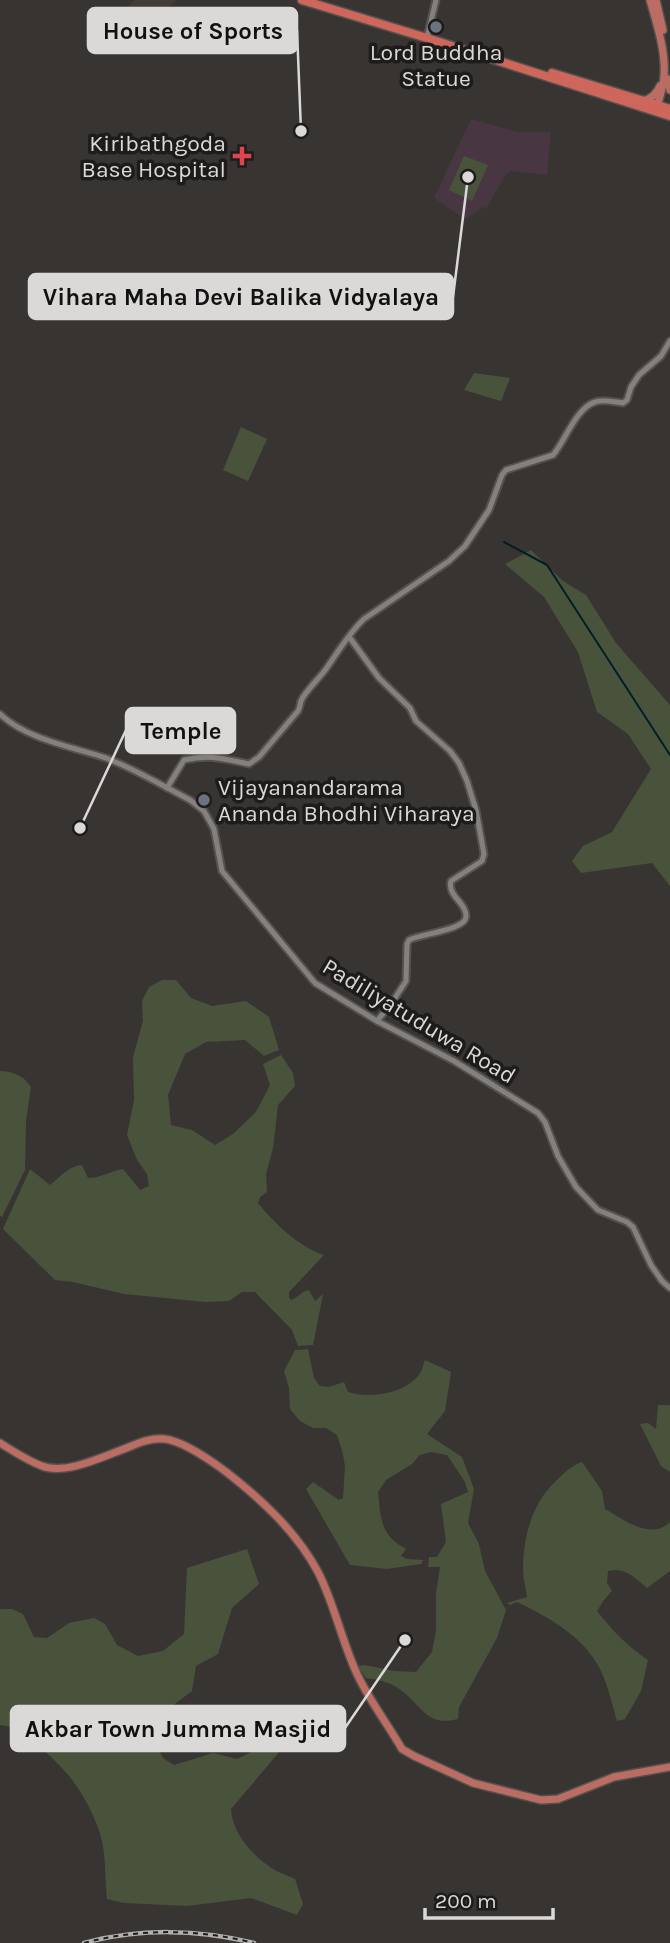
<svg xmlns="http://www.w3.org/2000/svg" width="670" height="1943" viewBox="0 0 670 1943" font-family="Karla,sans-serif">
  <style>
    .built { fill: #453c35 }
    .education { fill: #483742 }
    .green { fill: #49533c }
    .lines { fill: none; stroke-linecap: round; stroke-linejoin: round }
    .stream { stroke: #001e27; stroke-width: 2 }
    .tertiary-casing { stroke: #54514e; stroke-width: 9 }
    .primary-casing { stroke: #54514e; stroke-width: 10 }
    .trunk-casing { stroke: #54514e; stroke-width: 11 }
    .tertiary { stroke: #84807d; stroke-width: 5 }
    .primary { stroke: #bb6d64; stroke-width: 7 }
    .trunk { stroke: #ce665c; stroke-width: 8 }
    .rail-casing { stroke: #b2b0ae; stroke-width: 4.5 }
    .rail { stroke: #1e1c1b; stroke-width: 2; stroke-dasharray: 5; stroke-linecap: butt }
    .worship-dot { fill: #6b7280; stroke: #1e1c1b; stroke-width: 2.5 }
    .health-dot { fill: #e0444e; stroke: #1e1c1b; stroke-width: 2.5 }
    .labels { text-anchor: middle; dominant-baseline: central; stroke-width: 7; stroke-linejoin: round; paint-order: stroke }
    .poi-label { font-size: 23px; fill: #dbd9d7; stroke: #1e1c1b }
    .street-label { font-size: 23px; fill: #dbd9d7; stroke: #1e1c1b }
    .leader { fill: none; stroke: #dbd9d7; stroke-width: 2.5 }
    .callout-dot { fill: #dbd9d7; stroke: #1e1c1b; stroke-width: 2.5 }
    .callout { fill: #dbd9d7; stroke: #dbd9d7; stroke-width: 2.5 }
    .callout-label { font-size: 24px; text-anchor: middle; font-weight: bold; fill: #111 }
  </style>
  <rect width="100%" height="100%" fill="#383432"/>
  <polygon class="built" points="135,0 176,0 165,12 137,27 115,27 125,9"/>
  <polygon class="education" points="471,119 518,132 551,132 547,175 510,171 504,177 486,209 483,207 465,219 434,198"/>
  <g class="green">
    <polygon points="464,156 488,165 472,201 449,190"/>
    <polygon points="474,373 510,378 501,401 464,390"/>
    <polygon points="241,427 267,439 248,481 223,470"/>
    <polygon points="531,550 563,581 586,595 616,643 670,705 670,886 652,863 581,873 572,861 583,846 612,832 651,769 628,734 597,712 578,652 544,597 505,564"/>
    <path d="M 162,980 L 176,980 L 191,998 L 212,1006 L 246,1001 L 269,1017 L 279,1050 L 264,1056 L 245,1040 L 206,1042 L 185,1054 L 168,1095 L 171,1125 L 192,1130 L 215,1145 L 233,1134 L 256,1112 L 270,1085 L 263,1064 L 281,1055 L 293,1073 L 295,1086 L 278,1105 L 273,1148 L 266,1174 L 267,1192 L 260,1197 L 258,1203 C 275,1224 298,1246 324,1255 L 289,1292 L 289,1298 L 292,1300 L 305,1291 L 309,1290 L 315,1301 L 323,1294 L 313,1345 L 298,1346 L 292,1330 L 255,1292 L 242,1292 L 229,1301 L 206,1302 L 124,1294 L 73,1282 L 55,1280 L 3,1229 L 30,1169 L 50,1185 C 60,1177 68,1166 82,1165 L 88,1178 C 100,1178 111,1171 123,1169 L 140,1190 L 149,1186 L 147,1174 L 137,1160 L 127,1135 L 134,1100 L 133,1057 L 143,1021 L 142,1001 L 149,987 Z"/>
    <path d="M 0,1071 C 13,1071 24,1076 31,1087 L 26,1121 L 25,1170 L 2,1217 L 0,1216 Z"/>
    <path d="M 308,1349 L 314,1378 L 320,1386 L 329,1387 L 344,1382 L 348,1392 C 369,1399 403,1394 418,1376 C 422,1372 423,1365 425,1360 L 451,1372 L 445,1411 L 427,1434 L 462,1457 L 474,1489 L 468,1523 L 479,1544 L 485,1571 L 506,1610 L 497,1638 L 459,1707 L 458,1719 C 427,1727 423,1707 402,1691 C 391,1682 379,1680 366,1678 L 358,1666 L 365,1665 L 394,1671 L 416,1672 L 432,1652 L 436,1631 L 436,1594 L 440,1567 L 428,1567 L 429,1557 L 437,1557 L 446,1542 L 441,1504 L 468,1492 L 465,1482 L 447,1455 L 431,1452 L 420,1455 L 412,1464 L 386,1480 L 378,1492 C 381,1519 380,1535 406,1549 L 401,1556 L 407,1559 L 423,1560 L 421,1564 L 387,1569 L 350,1565 L 306,1489 L 313,1482 L 339,1500 L 343,1498 L 345,1467 L 343,1454 L 337,1435 L 326,1428 L 313,1428 L 300,1421 L 290,1409 L 289,1388 L 284,1371 L 295,1350 Z"/>
    <polygon points="658,1405 670,1405 670,1472 661,1466 640,1424 648,1423 656,1429"/>
    <path d="M 582,1462 L 602,1491 L 605,1509 C 623,1519 651,1541 670,1522 L 670,1571 L 647,1588 C 634,1577 625,1567 608,1571 L 607,1583 L 612,1591 L 604,1600 L 597,1611 C 612,1630 628,1647 648,1660 L 641,1691 L 625,1719 L 617,1721 C 612,1704 608,1685 600,1669 C 583,1636 550,1618 517,1602 L 510,1605 L 507,1603 L 527,1597 C 526,1588 523,1579 523,1570 C 523,1537 532,1503 556,1481 C 565,1472 571,1466 582,1462 Z"/>
    <path d="M 247,1549 L 259,1584 L 232,1608 L 218,1654 L 196,1666 L 192,1691 L 163,1713 L 152,1736 L 163,1758 L 174,1765 L 213,1753 L 237,1759 L 272,1742 L 280,1751 L 231,1809 C 232,1832 251,1854 270,1867 C 277,1872 287,1875 295,1879 L 303,1904 L 297,1915 L 251,1898 L 187,1906 L 124,1903 L 107,1899 C 105,1880 106,1851 100,1834 C 94,1814 82,1792 69,1776 C 57,1761 20,1725 0,1725 L 0,1609 L 12,1609 L 23,1614 L 34,1637 L 47,1638 L 69,1623 L 94,1618 L 105,1624 L 117,1645 L 138,1656 L 163,1651 L 184,1634 L 187,1568 Z"/>
  </g>
  <g class="lines">
    <polyline class="stream" points="504,542 547,565 670,755"/>
    <defs>
      <g id="tertiary">
        <polyline points="427,38 436,0"/>
        <path d="M 350,638 L 379,678 L 410,708 L 416,721 L 450,751 L 459,763 L 467,781 L 476,810 L 484,854 L 482,861 L 451,881 C 447,896 467,903 466,917 C 465,930 420,934 409,940 L 407,944 L 406,981 L 391,1004 L 377,1021"/>
        <path d="M 0,714 C 26,739 72,747 106,758 C 135,769 163,786 190,800 L 204,811 L 214,829 L 222,871 L 315,983 L 377,1021 L 454,1061 L 538,1113 L 545,1122 L 558,1156 L 576,1187 L 598,1210 L 627,1222 L 633,1227 L 651,1265 L 662,1281 L 670,1288"/>
        <path d="M 167,788 L 184,760 C 211,754 224,759 249,764 L 259,757 L 298,711 C 300,708 300,704 301,701 C 305,691 322,676 328,666 C 340,649 349,633 364,619 L 449,561 L 465,546 L 489,510 L 502,475 L 506,470 L 553,455 C 565,441 576,408 595,402 C 603,399 614,402 623,403 L 627,400 L 631,387 L 639,375 L 661,356 L 670,341"/>
      </g>
      <g id="primary">
        <path d="M 650,0 C 657,25 666,51 664,77 C 663,88 659,100 656,110"/>
        <polyline points="656,0 663,30"/>
        <polyline points="668,79 670,90"/>
        <path d="M 643,101 C 651,99 657,93 660,86"/>
        <path d="M 0,1443 C 13,1451 28,1461 42,1466 C 65,1475 102,1457 124,1449 C 136,1444 151,1437 165,1439 C 183,1441 210,1460 225,1471 C 261,1499 296,1531 318,1572 C 335,1605 342,1643 358,1676 C 370,1701 388,1725 402,1749 L 414,1756 L 473,1783 L 541,1800 L 558,1799 L 614,1777 L 670,1767"/>
      </g>
      <g id="trunk">
        <polyline points="302,0 427,38 670,116"/>
        <polyline points="552,73 670,109"/>
      </g>
    </defs>
    <use href="#tertiary" class="tertiary-casing"/>
    <use href="#primary" class="primary-casing"/>
    <use href="#trunk" class="trunk-casing"/>
    <use href="#tertiary" class="tertiary"/>
    <use href="#primary" class="primary"/>
    <use href="#trunk" class="trunk"/>
    <defs>
      <path id="rail" d="M 84,1943 C 139,1928 199,1929 254,1943"/>
    </defs>
    <use href="#rail" class="rail-casing"/>
    <use href="#rail" class="rail"/>
  </g>
  <g class="worship-dot">
    <circle cx="436" cy="27" r="7"/>
    <circle cx="204" cy="800" r="7"/>
  </g>
  <path class="health-dot" d="M238.5 145.5h7v7h7v7h-7v7h-7v-7h-7v-7h7z"/>
  <g class="labels">
    <g class="poi-label">
      <text x="436" y="52">Lord Buddha<tspan x="436" dy="26">Statue</tspan></text>
      <text x="226" y="143" text-anchor="end">Kiribathgoda<tspan x="226" dy="26">Base Hospital</tspan></text>
      <text x="218" y="787" text-anchor="start">Vijayanandarama<tspan x="218" dy="26">Ananda Bhodhi Viharaya</tspan></text>
    </g>
    <g class="street-label">
      <text transform="translate(419 1021) rotate(31)">Padiliyatuduwa Road</text>
    </g>
  </g>
  <path class="leader" d="M301 131L297 30M468 177L453 297M80 828L126 730M405 1640L345 1728"/>
  <g class="callout-dot">
    <circle cx="301" cy="131" r="7"/>
    <circle cx="468" cy="177" r="7"/>
    <circle cx="80" cy="828" r="7"/>
    <circle cx="405" cy="1640" r="7"/>
  </g>
  <g class="callout">
    <rect x="88" y="8" width="209" height="45" rx="7"/>
    <rect x="29" y="274" width="424" height="45" rx="7"/>
    <rect x="126" y="708" width="109" height="45" rx="7"/>
    <rect x="11" y="1706" width="334" height="45" rx="7"/>
  </g>
  <g class="callout-label">
    <text x="193" y="39">House of Sports</text>
    <text x="241" y="305">Vihara Maha Devi Balika Vidyalaya</text>
    <text x="181" y="739">Temple</text>
    <text x="178" y="1737">Akbar Town Jumma Masjid</text>
  </g>
  <path d="M425 1908v10h128v-10" fill="none" stroke="#dbd9d7" stroke-width="3.5"/>
  <text x="435" y="1908" font-size="21" fill="#dbd9d7" stroke="#1e1c1b" stroke-width="5" paint-order="stroke">200 m</text>
</svg>
